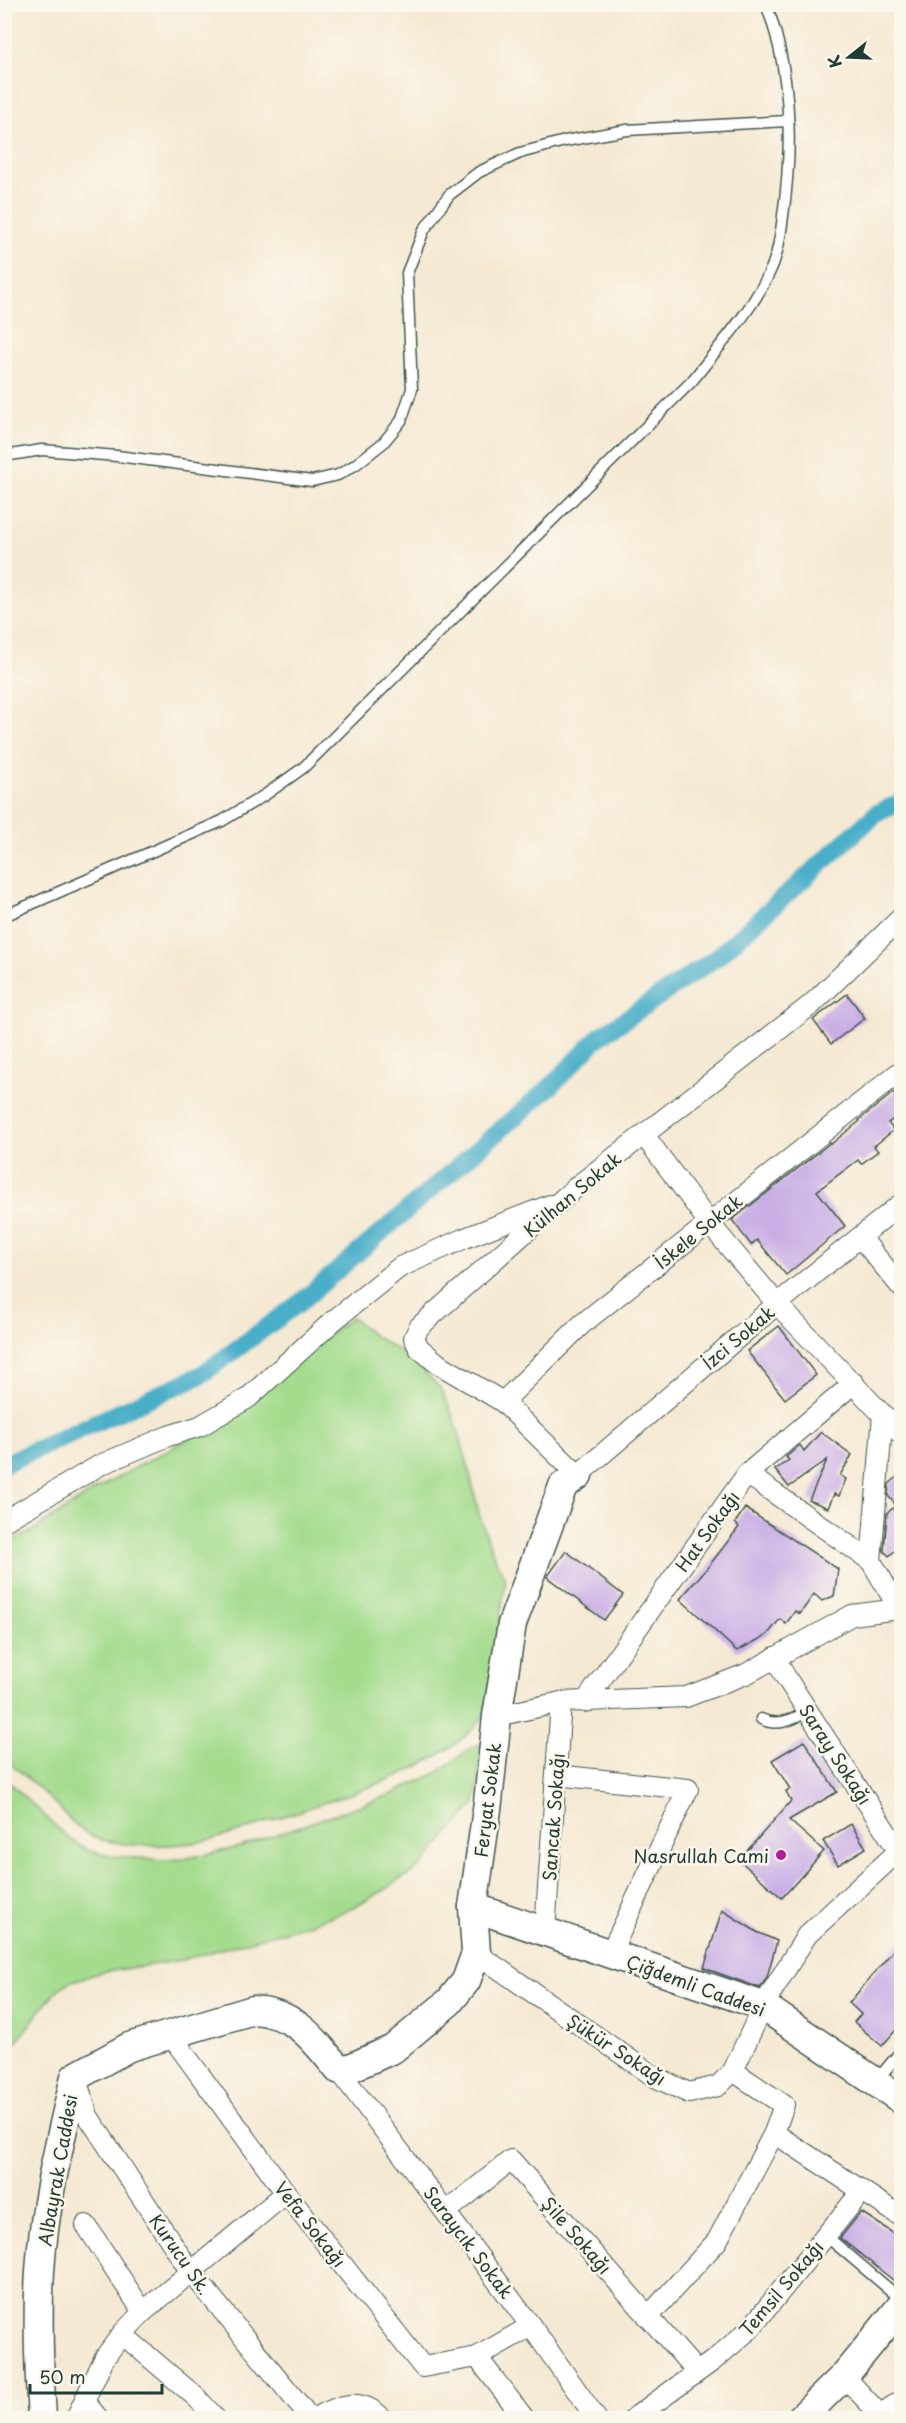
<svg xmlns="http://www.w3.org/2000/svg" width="906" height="2423" viewBox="0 0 906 2423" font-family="'Playpen Sans',sans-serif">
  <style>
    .green { fill: #a4dc8e; stroke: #628c61; stroke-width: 1.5 }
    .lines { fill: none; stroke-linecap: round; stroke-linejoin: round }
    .canal { stroke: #4aafc9; stroke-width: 18 }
    .building { fill: #c9aee5 }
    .lane-casing { stroke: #3f574c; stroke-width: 13 }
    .street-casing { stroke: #3f574c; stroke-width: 22 }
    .secondary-casing { stroke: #3f574c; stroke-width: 31 }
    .lane { stroke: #fff; stroke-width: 10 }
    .street { stroke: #fff; stroke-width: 20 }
    .secondary { stroke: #fff; stroke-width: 28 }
    .poi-dot { fill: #b5179e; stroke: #fbf7ec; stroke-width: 2 }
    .labels { text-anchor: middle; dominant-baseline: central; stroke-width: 5; stroke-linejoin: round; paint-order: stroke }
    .street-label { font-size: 18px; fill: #1f3d34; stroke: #fbf7ec }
    .poi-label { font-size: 18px; fill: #1f3d34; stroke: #fbf7ec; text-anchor: end }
  </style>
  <rect width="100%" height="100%" fill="#fbf7ec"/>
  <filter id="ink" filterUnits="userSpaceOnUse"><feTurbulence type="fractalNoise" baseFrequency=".0167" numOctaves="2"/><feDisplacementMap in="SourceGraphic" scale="12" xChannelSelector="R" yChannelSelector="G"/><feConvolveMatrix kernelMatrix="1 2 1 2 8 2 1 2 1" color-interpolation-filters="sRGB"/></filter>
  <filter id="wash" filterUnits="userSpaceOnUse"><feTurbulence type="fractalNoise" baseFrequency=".008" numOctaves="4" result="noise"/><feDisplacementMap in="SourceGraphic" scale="24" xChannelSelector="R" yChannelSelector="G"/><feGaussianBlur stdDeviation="1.35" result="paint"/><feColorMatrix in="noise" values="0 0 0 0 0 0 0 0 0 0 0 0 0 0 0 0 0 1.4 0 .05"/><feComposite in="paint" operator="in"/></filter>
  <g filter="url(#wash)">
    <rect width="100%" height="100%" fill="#f5e9d3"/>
    <g class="green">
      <path d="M 352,1317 L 374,1336 L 398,1350 L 419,1366 L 440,1388 L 453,1415 L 466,1458 L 479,1514 L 493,1554 L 506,1580 L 485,1714 C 450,1767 351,1793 294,1813 C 262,1823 231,1837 198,1842 C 169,1847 126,1847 98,1839 C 80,1833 69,1818 56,1805 C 40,1789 23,1773 5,1760 L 5,1543 L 27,1534 L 95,1490 L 186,1440 Z"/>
      <polygon points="483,1744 475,1804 420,1867 383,1891 344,1912 293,1929 182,1960 99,1973 72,1981 60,1988 49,1999 5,2057 5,1778 69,1839 89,1851 111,1856 164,1860 183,1859 240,1847 390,1795 437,1773 474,1746"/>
    </g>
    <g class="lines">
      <polyline class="canal" points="4,1464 201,1375 302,1301 551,1086 599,1037 716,958 877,813 902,802"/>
    </g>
    <g id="blocks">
      <g class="building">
        <polygon points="847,994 865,1018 831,1044 813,1020"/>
        <polygon points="902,1086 902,1113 888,1123 894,1130 874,1146 878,1151 861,1164 858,1160 817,1191 845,1226 786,1275 757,1240 751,1245 732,1220 830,1143 831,1144 860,1121 859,1120"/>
        <polygon points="779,1326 816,1375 785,1399 747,1351"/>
        <polygon points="821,1432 852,1455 840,1475 846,1479 839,1496 834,1494 828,1508 809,1500 827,1460 789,1487 775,1470 789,1460 786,1457 800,1445 804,1451"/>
        <polygon points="902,1473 902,1511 888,1496 889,1484"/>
        <polygon points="745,1508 838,1569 834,1596 822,1601 814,1594 800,1614 795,1611 786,1624 780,1619 767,1635 737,1651 680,1599 708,1567 739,1527 735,1523"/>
        <polygon points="893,1508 902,1517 902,1544 889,1556 884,1551 887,1513"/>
        <polygon points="566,1551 623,1595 604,1620 547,1577"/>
        <polygon points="804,1741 837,1792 789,1820 824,1851 782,1898 739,1860 791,1801 786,1791 790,1789 772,1760"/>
        <polygon points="851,1824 866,1848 838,1865 823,1841"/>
        <polygon points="722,1910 757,1932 777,1941 767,1977 760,1988 704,1968"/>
        <polygon points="902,1940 902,2023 882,2046 854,2022 861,2014 849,2003"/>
        <polygon points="861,2212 902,2239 902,2287 840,2238"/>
      </g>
    </g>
  </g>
  <g filter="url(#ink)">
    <use href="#blocks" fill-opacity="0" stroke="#3f574c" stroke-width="1.5"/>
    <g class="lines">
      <defs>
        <g id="lane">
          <polyline points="4,456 42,450 117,456 312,481 338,475 355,465 383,443 401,421 412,389 407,273 424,230 449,195 479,172 520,153 565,141 627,130 788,121"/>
          <path d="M 4,916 L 222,821 L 265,795 L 303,768 L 692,381 C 719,346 753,310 771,269 C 778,254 781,233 783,216 C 793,145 792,72 766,4"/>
          <path d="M 761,1719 C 777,1727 793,1720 808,1711"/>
          <polyline points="877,2080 902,2050"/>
          <polyline points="825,2235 902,2300"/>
        </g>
        <g id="street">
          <polyline points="902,917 812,1004 575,1188 419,1327 414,1338 419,1348 437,1363 503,1402 578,1475 777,1304 902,1203"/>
          <polyline points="644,1135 709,1223 777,1304 902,1435"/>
          <polyline points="861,1238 902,1288"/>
          <polyline points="503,1402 582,1324 902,1070"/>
          <polyline points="747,1474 871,1561 902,1614"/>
          <polyline points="4,1521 100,1465 168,1436 200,1426 248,1398 333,1321 400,1267 465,1238 550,1205"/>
          <polyline points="871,1561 883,1414"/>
          <polyline points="775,1657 785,1676 898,1850"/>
          <polyline points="585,1702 747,1474 854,1383"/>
          <polyline points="497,1716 561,1702 686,1697 746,1674 852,1615 899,1609"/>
          <polyline points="556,1775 688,1789 610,1954"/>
          <polyline points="545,1931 561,1702"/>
          <polyline points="476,1953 655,2077 689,2093 718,2086 733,2071 763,2006 807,1935 902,1848"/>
          <polyline points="170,2034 286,2193 423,2367 477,2357 531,2326"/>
          <polyline points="338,2069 531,2326 596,2418"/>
          <polyline points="76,2079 88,2116 191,2272 310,2418"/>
          <polyline points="774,2133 902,2217"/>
          <polyline points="446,2212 511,2160 697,2372"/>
          <polyline points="86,2225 143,2312"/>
          <polyline points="648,2317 717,2241 774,2133 784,2105 733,2071"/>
          <polyline points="122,2334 197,2398 215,2418"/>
          <polyline points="477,2357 524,2418"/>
          <polyline points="844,2376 883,2418"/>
          <polyline points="85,2402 98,2418"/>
          <polyline points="881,2414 902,2400"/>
          <polyline points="76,2418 105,2357 122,2334 143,2312 286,2193"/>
          <path d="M 316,2418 C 339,2404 361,2397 382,2418"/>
          <polyline points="634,2418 714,2360 750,2329 862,2191"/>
        </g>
        <g id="secondary">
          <polyline points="473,1907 763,2006 902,2100"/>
          <path d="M 42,2418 C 39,2370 37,2320 40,2271 C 44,2205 60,2141 75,2077 L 129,2047 L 253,2010 C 294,2012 314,2039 338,2069 L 350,2068 L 393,2049 L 449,2002 L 466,1981 L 476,1953 L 473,1907 L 488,1802 L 497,1716 L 512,1624 L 563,1486 L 578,1475"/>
          <polyline points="801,2418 844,2376 902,2305"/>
        </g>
      </defs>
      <use href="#lane" class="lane-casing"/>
      <use href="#street" class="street-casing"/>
      <use href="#secondary" class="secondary-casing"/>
      <use href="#lane" class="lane"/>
      <use href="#street" class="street"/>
      <use href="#secondary" class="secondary"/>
    </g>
  </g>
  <circle class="poi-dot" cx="781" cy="1855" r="6"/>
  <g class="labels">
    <g class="street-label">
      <text transform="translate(572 1194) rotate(-40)">Külhan Sokak</text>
      <text transform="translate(698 1231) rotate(-39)">İskele Sokak</text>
      <text transform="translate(738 1337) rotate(-40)">İzci Sokak</text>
      <text transform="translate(707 1531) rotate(-54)">Hat Sokağı</text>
      <text transform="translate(836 1754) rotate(57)">Saray Sokağı</text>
      <text transform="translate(487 1800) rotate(-83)">Feryat Sokak</text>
      <text transform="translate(553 1817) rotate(-86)">Sancak Sokağı</text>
      <text transform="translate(696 1985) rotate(20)">Çiğdemli Caddesi</text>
      <text transform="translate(617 2049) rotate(33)">Şükür Sokağı</text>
      <text transform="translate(57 2170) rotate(-80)">Albayrak Caddesi</text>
      <text transform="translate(311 2224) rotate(52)">Vefa Sokağı</text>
      <text transform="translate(577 2235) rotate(49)">Şile Sokağı</text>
      <text transform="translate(469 2242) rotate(53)">Saraycık Sokak</text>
      <text transform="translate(181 2254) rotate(55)">Kurucu Sk.</text>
      <text transform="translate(781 2288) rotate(-50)">Temsil Sokağı</text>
    </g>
    <g class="poi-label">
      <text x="769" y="1855">Nasrullah Cami</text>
    </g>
  </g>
  <rect width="906" height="2423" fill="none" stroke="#fbf7ec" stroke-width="24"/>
  <g transform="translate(849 57) rotate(252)" stroke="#fbf7ec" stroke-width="4.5" paint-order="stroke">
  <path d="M0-4.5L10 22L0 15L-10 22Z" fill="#1f3d34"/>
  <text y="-9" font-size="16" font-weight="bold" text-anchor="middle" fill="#1f3d34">K</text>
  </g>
  <path d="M30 2384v9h132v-9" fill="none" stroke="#1f3d34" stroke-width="3"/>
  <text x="39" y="2384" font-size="18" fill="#1f3d34" stroke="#fbf7ec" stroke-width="4.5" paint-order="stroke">50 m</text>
</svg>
